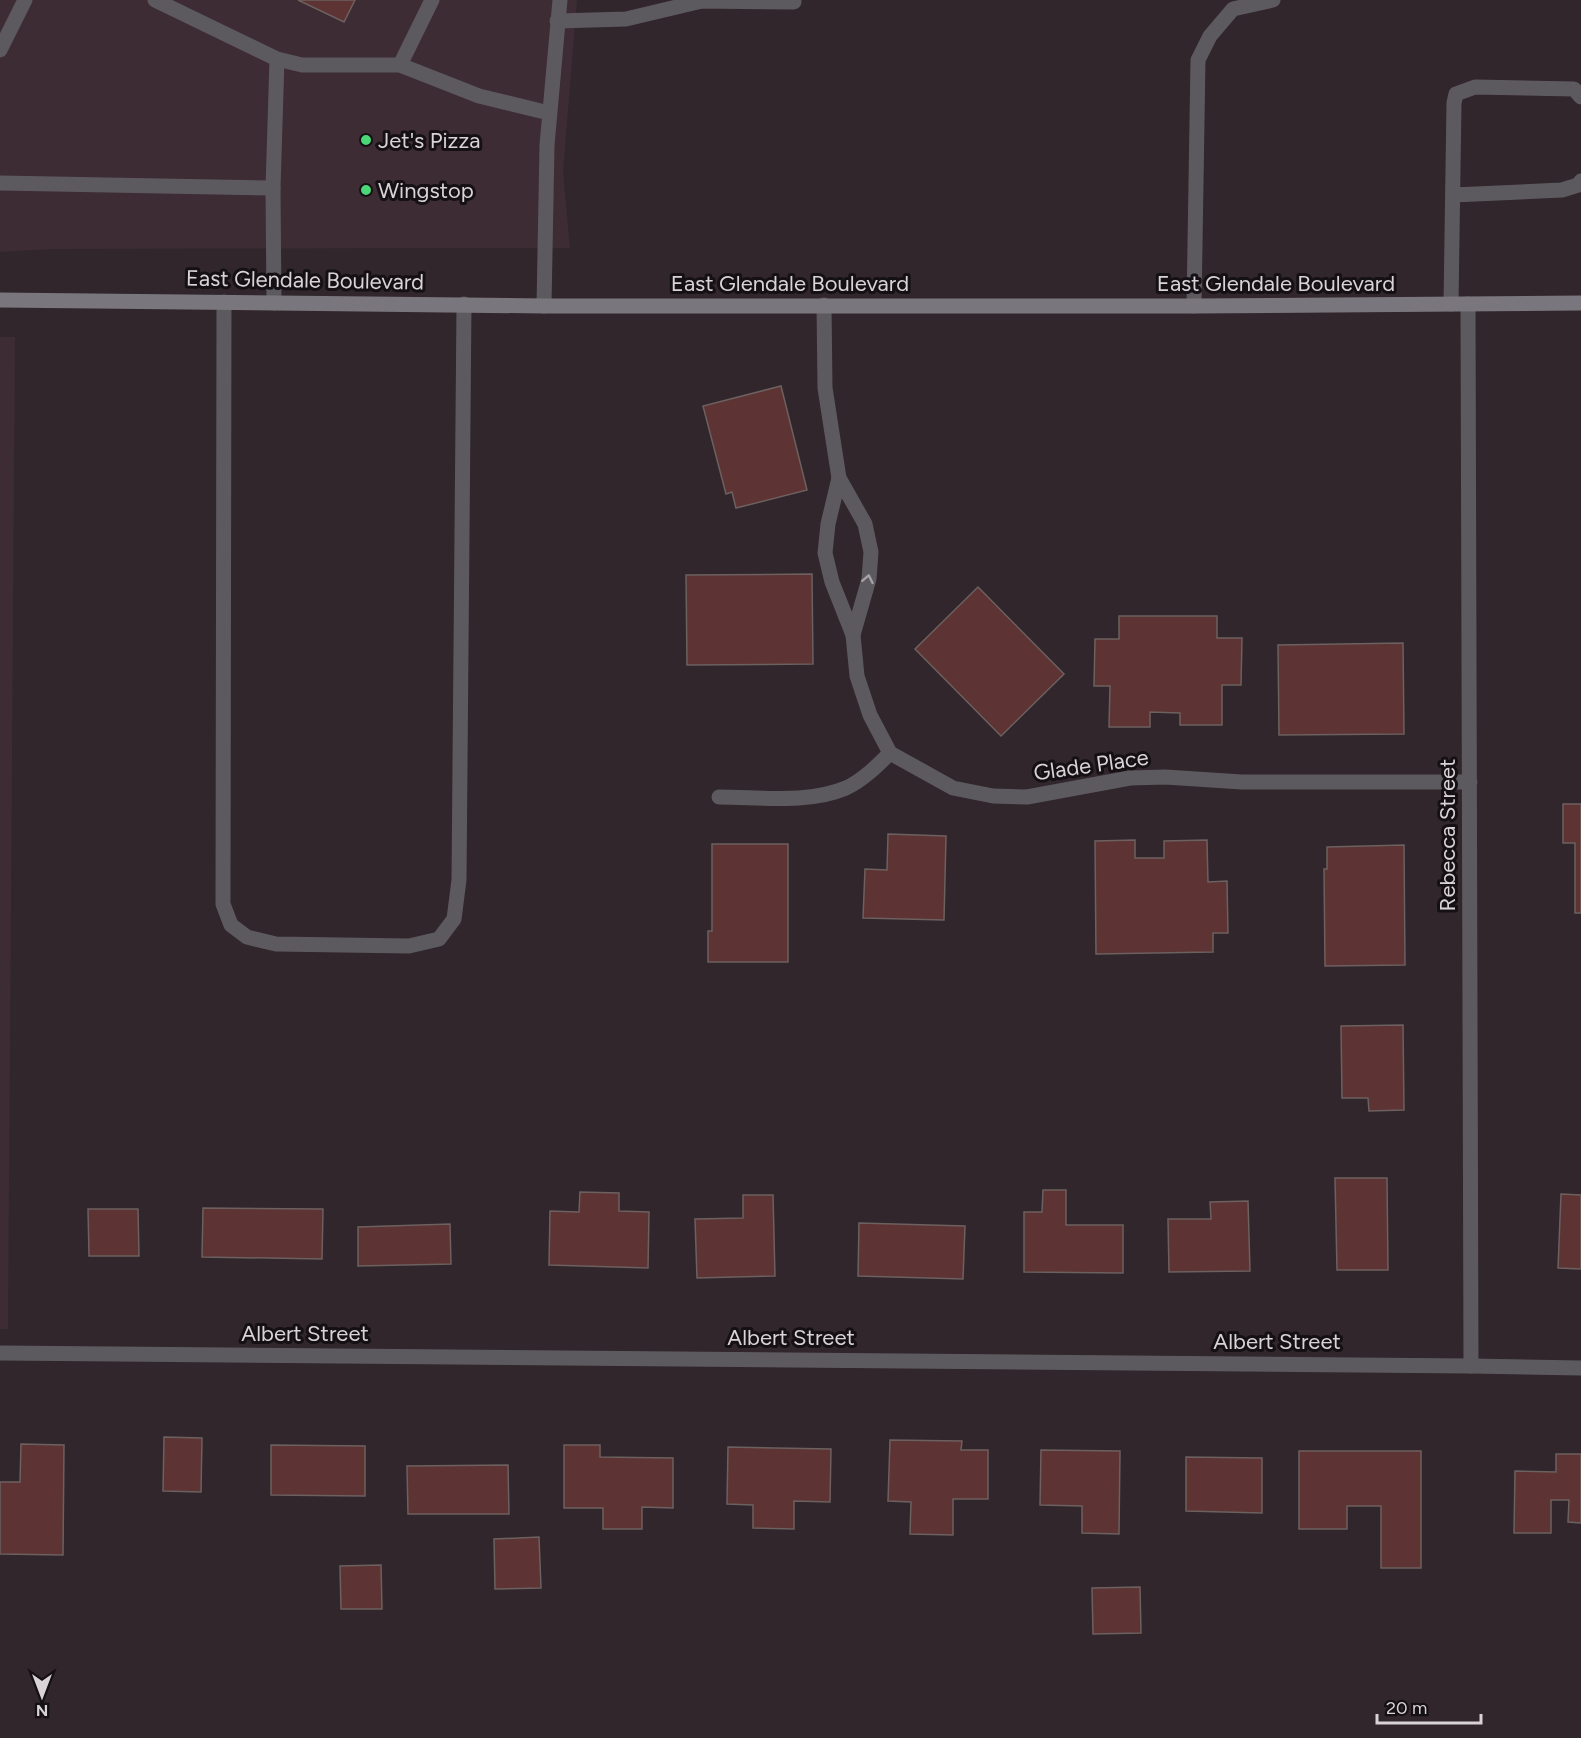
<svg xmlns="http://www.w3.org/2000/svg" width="1581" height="1738" viewBox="0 0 1581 1738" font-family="Figtree,sans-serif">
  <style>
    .built { fill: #3d2c34 }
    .building { fill: #5d3333; stroke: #6d6060; stroke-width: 1.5 }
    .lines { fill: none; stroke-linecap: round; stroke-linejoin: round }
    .lane { stroke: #5d5a5f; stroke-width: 15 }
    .street { stroke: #5d5a5f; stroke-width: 15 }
    .secondary { stroke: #7a767d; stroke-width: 15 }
    .oneway { stroke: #a7a2a6 }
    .poi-dot { fill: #49d778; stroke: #151013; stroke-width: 2 }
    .labels { text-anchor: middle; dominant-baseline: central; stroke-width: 6; stroke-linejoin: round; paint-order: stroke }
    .poi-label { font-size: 22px; fill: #d9d2d6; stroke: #151013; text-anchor: start }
    .street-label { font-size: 22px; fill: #d9d2d6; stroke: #151013 }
  </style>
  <rect width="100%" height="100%" fill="#30262b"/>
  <g class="built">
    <polygon points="0,0 577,0 563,172 570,248 53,249 0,252"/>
    <polygon points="0,337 15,337 8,1329 0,1329"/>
  </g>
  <g class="building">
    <polygon points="298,0 355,0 344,22"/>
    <polygon points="781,386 807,490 736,508 732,492 726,494 703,406"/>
    <polygon points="812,574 813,664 687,665 686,575"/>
    <polygon points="978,587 1064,674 1001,736 915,649"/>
    <polygon points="1119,616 1217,616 1217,638 1242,638 1241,685 1222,685 1222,725 1180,725 1180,713 1150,712 1150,727 1109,727 1110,686 1094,686 1095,639 1119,639"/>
    <polygon points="1403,643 1404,734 1279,735 1278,645"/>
    <polygon points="1563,804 1581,804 1581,913 1575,913 1575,843 1563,843"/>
    <polygon points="888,834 946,836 944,920 863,918 865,869 887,870"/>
    <polygon points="1135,840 1135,858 1164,858 1164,841 1207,840 1208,882 1227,881 1228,933 1213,933 1213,952 1096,954 1095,841"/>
    <polygon points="712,844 788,844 788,962 708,962 708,931 712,931"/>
    <polygon points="1404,845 1405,965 1325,966 1324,869 1327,869 1327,847"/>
    <polygon points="1403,1025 1404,1110 1369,1111 1368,1098 1342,1098 1341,1026"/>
    <polygon points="1335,1178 1387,1178 1388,1270 1337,1270"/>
    <polygon points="1043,1190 1066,1190 1066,1225 1123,1225 1123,1273 1024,1272 1024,1212 1042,1212"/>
    <polygon points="580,1192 619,1193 619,1211 649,1212 648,1268 549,1265 550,1211 579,1212"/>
    <polygon points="1561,1194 1581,1195 1581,1269 1558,1268"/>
    <polygon points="743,1195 773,1195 775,1276 697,1278 695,1219 743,1218"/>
    <polygon points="1248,1201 1250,1271 1169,1272 1168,1219 1211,1219 1210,1202"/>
    <polygon points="203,1208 323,1209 322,1259 202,1257"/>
    <polygon points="88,1209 138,1209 139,1256 89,1256"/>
    <polygon points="859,1223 965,1226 963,1279 858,1276"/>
    <polygon points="450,1224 451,1264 358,1266 358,1227"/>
    <polygon points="164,1437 202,1438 201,1492 163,1491"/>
    <polygon points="890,1440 962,1441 961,1450 988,1450 988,1499 953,1499 953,1535 910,1534 911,1502 888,1501"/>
    <polygon points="21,1444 64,1445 63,1555 0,1554 0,1482 20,1482"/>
    <polygon points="271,1445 365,1446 365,1496 271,1495"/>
    <polygon points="564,1445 600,1445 600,1457 673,1458 673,1508 642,1507 642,1529 603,1529 603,1508 564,1508"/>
    <polygon points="728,1447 831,1449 830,1502 794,1501 794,1529 753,1528 753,1505 727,1504"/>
    <polygon points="1041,1450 1120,1451 1119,1534 1082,1533 1082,1506 1040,1505"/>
    <polygon points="1299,1451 1421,1451 1421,1568 1381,1568 1381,1506 1347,1506 1347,1529 1299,1529"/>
    <polygon points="1556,1454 1581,1454 1581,1523 1568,1522 1569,1500 1551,1500 1551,1533 1514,1533 1515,1471 1556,1472"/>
    <polygon points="1186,1457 1262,1458 1262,1513 1186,1511"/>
    <polygon points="508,1465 509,1514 408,1514 407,1466"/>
    <polygon points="539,1537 541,1588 495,1589 494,1539"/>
    <polygon points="381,1565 382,1609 341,1609 340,1566"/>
    <polygon points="1140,1587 1141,1633 1093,1634 1092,1588"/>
  </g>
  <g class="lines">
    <g class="lane">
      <polyline points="155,0 277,59 302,65 400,65 479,96 549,113"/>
      <polyline points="557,21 626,19 702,1 794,2"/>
      <polyline points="0,50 25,0"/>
      <polyline points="400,65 432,0"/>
      <polyline points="0,183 273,188 277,59"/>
      <polyline points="273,188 274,303"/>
      <polyline points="1453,195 1562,190 1578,185 1581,181"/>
      <polyline points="224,302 223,904 231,925 247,937 276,944 409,946 439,939 454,919 459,880 464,304"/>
      <polyline points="1451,304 1454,103 1456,94 1475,87 1574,89 1581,97"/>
      <polyline points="544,306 547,145 560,0"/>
      <polyline points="1194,306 1198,60 1210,36 1233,9 1273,0"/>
    </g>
    <g class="street">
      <polyline points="1468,304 1471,1366"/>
      <polyline points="824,305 825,388 839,478 865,524 871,552 869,579 853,635"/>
      <polyline points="839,478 828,524 825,553 832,582 853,635 857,676 870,715 890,753 953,788 993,796 1027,797 1130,778 1165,777 1242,782 1470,782"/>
      <path d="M 719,797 C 760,797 808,804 846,788 C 863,780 877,766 890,753"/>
      <polyline points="0,1353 1471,1366 1581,1368"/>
    </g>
    <polyline class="secondary" points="0,300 544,306 1194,306 1581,303"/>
  </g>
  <defs><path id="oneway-chevron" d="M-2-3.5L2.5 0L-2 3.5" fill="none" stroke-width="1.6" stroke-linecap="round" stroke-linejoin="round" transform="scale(1.5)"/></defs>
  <use class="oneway" href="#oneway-chevron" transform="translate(868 579) rotate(-79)"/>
  <g class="poi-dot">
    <circle cx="366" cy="140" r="6"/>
    <circle cx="366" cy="190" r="6"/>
  </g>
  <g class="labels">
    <g class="poi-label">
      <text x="378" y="140">Jet's Pizza</text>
      <text x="378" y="190">Wingstop</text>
    </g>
    <g class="street-label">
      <text transform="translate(305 280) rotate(1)">East Glendale Boulevard</text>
      <text x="790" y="283">East Glendale Boulevard</text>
      <text x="1276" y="283">East Glendale Boulevard</text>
      <text transform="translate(1091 765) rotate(-8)">Glade Place</text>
      <text transform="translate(1447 835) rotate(-90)">Rebecca Street</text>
      <text x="305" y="1333">Albert Street</text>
      <text x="791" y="1337">Albert Street</text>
      <text x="1277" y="1341">Albert Street</text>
    </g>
  </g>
  <g transform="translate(42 1696) rotate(180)" stroke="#151013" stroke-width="4.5" paint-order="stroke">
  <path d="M0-4.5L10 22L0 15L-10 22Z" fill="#d9d2d6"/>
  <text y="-9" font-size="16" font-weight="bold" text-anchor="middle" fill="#d9d2d6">N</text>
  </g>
  <path d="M1377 1714v9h104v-9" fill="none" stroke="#d9d2d6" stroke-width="3"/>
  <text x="1386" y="1714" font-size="18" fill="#d9d2d6" stroke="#151013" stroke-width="4.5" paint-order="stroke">20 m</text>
</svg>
